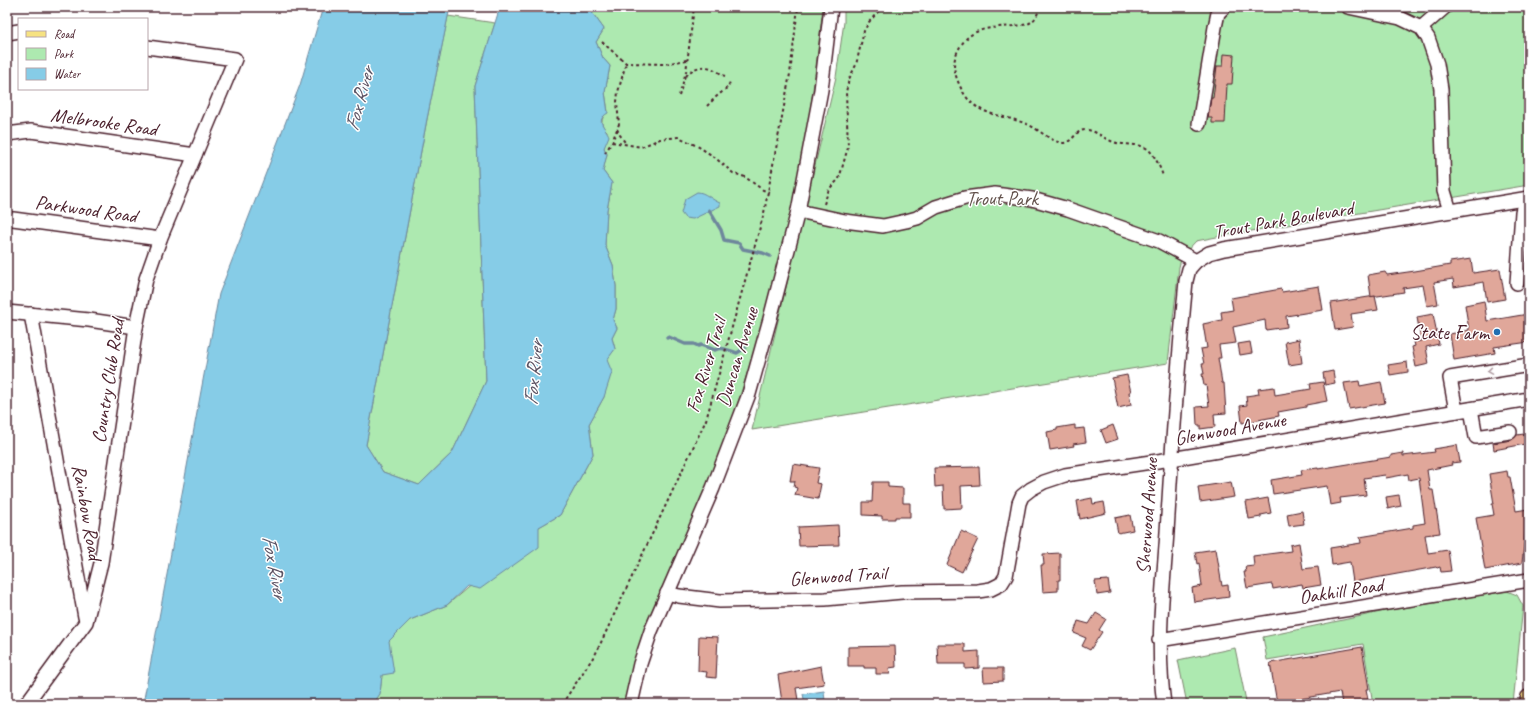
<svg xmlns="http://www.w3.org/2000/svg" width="1536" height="711" viewBox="0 0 1536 711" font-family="Caveat,sans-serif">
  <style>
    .green { fill: #ade9b0; stroke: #7c846e }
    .water { fill: #86cce7; stroke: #6e879c }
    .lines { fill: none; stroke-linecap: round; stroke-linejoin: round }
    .stream { stroke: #6e879c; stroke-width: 3.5 }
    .building { fill: #e0a79a; stroke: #4a1f2b }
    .minor-casing { stroke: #4a1f2b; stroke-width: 16 }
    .major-casing { stroke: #4a1f2b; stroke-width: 19 }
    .path { stroke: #4a1f2b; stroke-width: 2; stroke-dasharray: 3 3; stroke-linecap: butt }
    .minor { stroke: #fff; stroke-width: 13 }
    .major { stroke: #f6e281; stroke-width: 16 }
    .oneway { stroke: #ae9aa0 }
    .poi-dot { fill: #1f6fb2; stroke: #fff; stroke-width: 1.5 }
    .labels { text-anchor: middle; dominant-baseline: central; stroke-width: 3; stroke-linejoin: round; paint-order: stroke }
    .street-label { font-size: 20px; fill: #4a1f2b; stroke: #fff }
    .park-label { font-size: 20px; fill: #63524c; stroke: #fff }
    .poi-label { font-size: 20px; fill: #4a1f2b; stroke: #fff; text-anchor: end }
    .water-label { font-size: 21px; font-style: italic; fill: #5c5363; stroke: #fff }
  </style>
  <rect width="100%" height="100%" fill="#fff"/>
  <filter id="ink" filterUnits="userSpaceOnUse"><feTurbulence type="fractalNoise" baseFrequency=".025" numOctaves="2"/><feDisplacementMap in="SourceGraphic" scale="8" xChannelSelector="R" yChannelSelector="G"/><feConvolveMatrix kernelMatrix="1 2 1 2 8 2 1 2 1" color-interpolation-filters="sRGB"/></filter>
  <g filter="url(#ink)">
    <g class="green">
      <path d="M 588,7 L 823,7 C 818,48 814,89 807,130 C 786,249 753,366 711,479 C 705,495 697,510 690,526 C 664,583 636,641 625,704 L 373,704 L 380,693 L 382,675 L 390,651 L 388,641 L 410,620 L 447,605 L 539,527 L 560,515 L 593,454 L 589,424 L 604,397 L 607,359 L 615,349 L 612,338 L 617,328 L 613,320 L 616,309 L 616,286 L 613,265 L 605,245 L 607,210 L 612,183 L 603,171 L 607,154 L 604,148 L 607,131 C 600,125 600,118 608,112 L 605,92 L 610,66 L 603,58 L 596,42 L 604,29 Z"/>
      <polygon points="844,7 1529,7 1529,185 1227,235 1196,241 1182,256 1179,267 1168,363 752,430 836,77 844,22"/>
      <polygon points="448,16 495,23 475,86 486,381 452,453 419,485 383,472 366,445 427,119"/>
      <polygon points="1507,591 1517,595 1523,606 1513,704 1373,704 1363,644 1267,660 1263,637 1390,610"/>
      <polygon points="1235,648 1246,701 1233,704 1187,704 1178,660"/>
    </g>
    <g class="water">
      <path d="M 323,7 L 450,7 L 427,119 L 366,445 L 383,472 L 419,485 L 452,453 L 486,381 L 475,86 L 500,7 L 588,7 L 604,29 L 596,42 L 603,58 L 610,66 L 605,92 L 608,113 C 594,121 606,127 609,136 L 604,148 L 607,154 L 603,171 L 612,183 L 607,210 L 605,245 L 613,265 L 616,286 L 616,309 L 613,320 L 617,328 L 612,338 L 615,349 L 607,360 L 612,372 L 604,397 L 589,424 L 593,454 L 560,515 L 539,527 L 539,547 L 480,589 L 467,586 L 447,605 L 410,620 L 389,641 L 394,673 L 382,675 L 380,694 L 373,704 L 143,704 L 219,294 L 300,85 Z"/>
      <path d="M 697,192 C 705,192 712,200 720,203 L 720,206 L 693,219 L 685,218 L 681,213 L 685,199 Z"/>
      <polygon points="824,691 825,701 805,704 803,694"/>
    </g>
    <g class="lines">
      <g class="stream">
        <polyline points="709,210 721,230 724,240 739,243 743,249 763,253 770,256"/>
        <path d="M 667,338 L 669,337 L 685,344 L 694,344 L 698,346 L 701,345 L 715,350 C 722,346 730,351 737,353 L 745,348"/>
      </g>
    </g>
    <g class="building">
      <polygon points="1224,54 1234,55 1232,84 1227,84 1225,123 1212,123 1212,118 1208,118 1211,98 1213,98 1217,66 1223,66"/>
      <polygon points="1471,259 1473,273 1500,269 1505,299 1487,302 1484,282 1454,287 1453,279 1434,282 1438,304 1427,306 1423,285 1403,288 1404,292 1371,297 1368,275 1385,272 1387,275 1415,271 1450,265 1450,262"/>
      <polygon points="1319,286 1323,310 1286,316 1287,327 1266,330 1265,320 1233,327 1236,343 1219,345 1221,358 1218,358 1222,383 1224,383 1226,413 1214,414 1215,427 1200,429 1200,425 1197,425 1196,407 1209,406 1206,385 1204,386 1202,374 1204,374 1202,364 1204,364 1201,349 1207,348 1203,324 1222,320 1221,312 1233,310 1231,298 1281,289 1282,292"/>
      <polygon points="1375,296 1378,310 1351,314 1353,327 1335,330 1331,303"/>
      <polygon points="1484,301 1487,321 1528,314 1529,342 1494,347 1495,353 1454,360 1450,334 1469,330 1465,305"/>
      <polygon points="1433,314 1439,344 1426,347 1429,364 1416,367 1412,347 1415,346 1414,342 1421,341 1417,317"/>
      <polygon points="1299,339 1302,363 1289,365 1285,342"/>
      <polygon points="1250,342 1252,353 1240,355 1238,344"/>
      <polygon points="1407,362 1408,372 1390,375 1388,365"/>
      <polygon points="1333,371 1335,383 1325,385 1323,373"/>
      <polygon points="1127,375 1131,392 1129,392 1131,405 1118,408 1112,378"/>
      <polygon points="1359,381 1360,386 1381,382 1385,403 1349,409 1344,383"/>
      <polygon points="1323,382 1327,401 1306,405 1306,407 1278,412 1279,416 1242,423 1240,406 1247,405 1246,396 1259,394 1258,389 1274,387 1275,395 1311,389 1310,384"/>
      <polygon points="1075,425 1075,429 1084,428 1086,442 1073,444 1074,446 1050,450 1047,432 1057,430 1057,428"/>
      <polygon points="1113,425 1118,439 1106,443 1101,430"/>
      <polygon points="1524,434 1525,444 1494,450 1493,443 1512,440 1517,435"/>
      <polygon points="1457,445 1460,462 1451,463 1452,465 1427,470 1430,490 1433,490 1440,533 1425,535 1428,553 1448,550 1451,571 1441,572 1440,567 1437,568 1436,567 1353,582 1350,562 1332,565 1330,548 1361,543 1360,537 1413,528 1413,525 1425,523 1419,478 1409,480 1408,474 1386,478 1385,475 1364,478 1366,495 1340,498 1341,503 1330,505 1327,486 1273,494 1271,480 1302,475 1301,470 1318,468 1318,469 1391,457 1391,455 1403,453 1403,456 1435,452 1434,449"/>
      <polygon points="793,464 819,468 816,483 821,484 818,499 795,495 797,488 794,487 795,481 790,481"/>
      <polygon points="979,467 980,485 961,486 962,508 944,509 943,486 935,487 934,468"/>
      <polygon points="1507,471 1508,477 1510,477 1516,511 1528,509 1522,563 1485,570 1476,518 1494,515 1492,504 1494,504 1489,474"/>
      <polygon points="873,482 888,482 888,487 903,488 903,503 910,503 910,517 895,517 895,519 882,519 882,516 863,515 863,502 872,502"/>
      <polygon points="1231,482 1234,497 1200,502 1198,487"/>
      <polygon points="1399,495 1401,506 1388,509 1386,497"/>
      <polygon points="1092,498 1093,504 1104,502 1106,513 1080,519 1077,501"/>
      <polygon points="1268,498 1271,513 1261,515 1261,517 1249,519 1246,502"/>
      <polygon points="1302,511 1304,524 1289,526 1287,514"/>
      <polygon points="1130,515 1133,530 1118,533 1115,518"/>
      <polygon points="838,525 839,545 799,546 798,527"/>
      <polygon points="961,531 978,539 962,572 947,565"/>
      <polygon points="1299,543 1303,569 1318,567 1321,585 1303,588 1302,584 1273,589 1272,584 1247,588 1244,572 1246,572 1245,567 1254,566 1253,556 1291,551 1290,545"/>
      <polygon points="1216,549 1222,586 1228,585 1229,597 1194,602 1192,588 1202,586 1199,563 1197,564 1195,552"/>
      <polygon points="1060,553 1060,580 1058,580 1058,591 1043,592 1041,565 1044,565 1043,554"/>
      <polygon points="1108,580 1110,593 1097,595 1095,581"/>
      <polygon points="1096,613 1106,619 1099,630 1102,632 1090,650 1082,646 1086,638 1074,633 1078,621 1089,624"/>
      <polygon points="699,636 718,637 716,678 706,677 707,672 698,671"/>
      <polygon points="937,644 965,644 965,652 979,651 979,668 965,669 965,664 938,664"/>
      <polygon points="895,646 896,667 889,668 890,674 876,674 876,668 864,668 864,666 848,666 848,647"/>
      <polygon points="1362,647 1369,689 1366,689 1369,704 1342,704 1340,692 1277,703 1270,663"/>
      <polygon points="821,666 824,684 796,688 798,700 782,702 778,675"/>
      <polygon points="983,668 1003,668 1003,681 984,682"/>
    </g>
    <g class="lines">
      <defs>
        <g id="minor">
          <polyline points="1348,7 1400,18 1421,28 1428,38 1437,64 1441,89 1444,191 1450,211"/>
          <polyline points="1421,28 1445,7"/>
          <polyline points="7,33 19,31"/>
          <polyline points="1199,124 1215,27 1218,13 1224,7"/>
          <polyline points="7,134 31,131 195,155"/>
          <polyline points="798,211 845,221 883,226 906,221 917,218 936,207 965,198 995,194 1032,199 1068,209 1159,241 1196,261 1209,253 1224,249 1529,198"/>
          <polyline points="7,219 13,219 160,239"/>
          <polyline points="1517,283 1522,212 1525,199"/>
          <polyline points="7,312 89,320 136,327"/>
          <polyline points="31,314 85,617"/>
          <polyline points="1471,409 1476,437 1510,432"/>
          <polyline points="1456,411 1450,378 1529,365"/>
          <polyline points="667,593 679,596 720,601 825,599 902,592 978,591 991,589 1001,584 1006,576 1019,503 1022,496 1031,489 1044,482 1065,475 1171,459 1529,399"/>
          <polyline points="1159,640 1529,580"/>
          <polyline points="26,704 86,622 101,563 136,327 146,279 160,239 235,59 147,47"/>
          <polyline points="631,704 640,664 651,631 713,488 749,394 770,319 798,211 821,90 831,7"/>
          <path d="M 1164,704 C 1156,646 1163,590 1167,532 C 1172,448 1178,364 1186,281 L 1189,269 L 1196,261"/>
        </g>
        <polyline id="major" points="1528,704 1529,698"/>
      </defs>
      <use href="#minor" class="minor-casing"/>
      <use href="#major" class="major-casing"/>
      <g class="path">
        <path d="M 1040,7 C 1038,13 1036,19 1031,22 C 1026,26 1019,25 1013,26 C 988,28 967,27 956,55 C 952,66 955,74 959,84 C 974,119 1000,112 1029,125 C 1039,130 1047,138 1058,142 C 1073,147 1074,129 1086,130 C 1095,130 1103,138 1111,141 C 1121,146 1134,143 1144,147 C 1153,150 1160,167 1163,176"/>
        <polyline points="602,42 626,63 664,64 687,60"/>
        <path d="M 686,76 C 694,66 706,64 717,71 C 720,73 722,75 725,76"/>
        <polyline points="679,96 686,72 694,7"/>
        <polyline points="707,106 716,97 728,87 730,82"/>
        <polyline points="617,129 620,135 626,144"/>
        <polyline points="612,142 641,147 660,139 679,137 699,147 713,156 733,173 745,177 763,190 769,192"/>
        <polyline points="605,153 612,142 619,124 617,102 618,92 626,63"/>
        <polyline points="824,204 829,189 839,179 848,147 846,92 849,79 856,65 864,31 869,22 882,7"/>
        <polyline points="562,704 596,653 706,420 764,213 790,74 798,7"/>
      </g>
      <use href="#minor" class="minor"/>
      <use href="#major" class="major"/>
    </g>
    <defs><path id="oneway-chevron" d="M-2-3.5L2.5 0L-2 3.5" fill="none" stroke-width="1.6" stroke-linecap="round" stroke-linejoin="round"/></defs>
    <use class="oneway" href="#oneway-chevron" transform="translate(1490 371) rotate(171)"/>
  </g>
  <circle class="poi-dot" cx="1497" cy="332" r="4"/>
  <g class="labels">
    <g class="street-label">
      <text transform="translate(104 122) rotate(8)">Melbrooke Road</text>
      <text transform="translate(86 209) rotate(8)">Parkwood Road</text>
      <text transform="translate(1283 220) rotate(-10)">Trout Park Boulevard</text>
      <text transform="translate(737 357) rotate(-73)">Duncan Avenue</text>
      <text transform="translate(706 365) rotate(-73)">Fox River Trail</text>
      <text transform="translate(108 381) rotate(-81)">Country Club Road</text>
      <text transform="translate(1230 429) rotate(-10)">Glenwood Avenue</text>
      <text transform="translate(87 512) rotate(80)">Rainbow Road</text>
      <text transform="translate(1147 516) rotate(-86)">Sherwood Avenue</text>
      <text transform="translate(838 576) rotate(-4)">Glenwood Trail</text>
      <text transform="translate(1341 591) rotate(-9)">Oakhill Road</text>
    </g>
    <g class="park-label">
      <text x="1002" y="198">Trout Park</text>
    </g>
    <g class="poi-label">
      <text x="1489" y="332">State Farm</text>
    </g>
    <g class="water-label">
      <text transform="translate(359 99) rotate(-75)">Fox River</text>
      <text transform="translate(533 373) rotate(-85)">Fox River</text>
      <text transform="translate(275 567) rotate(79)">Fox River</text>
    </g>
  </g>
  <rect width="1536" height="711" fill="none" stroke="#fff" stroke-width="24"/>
  <rect x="12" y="12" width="1512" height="687" fill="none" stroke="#4a1f2b" stroke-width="1.5" filter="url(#ink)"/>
  <rect x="18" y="18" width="130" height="72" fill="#ffffff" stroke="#b7a5aa"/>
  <rect x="26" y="31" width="20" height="6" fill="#f6e281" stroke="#b7a5aa"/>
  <text x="54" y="38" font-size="12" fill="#4a1f2b">Road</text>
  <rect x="26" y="48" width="20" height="12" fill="#ade9b0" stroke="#b7a5aa"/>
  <text x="54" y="58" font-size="12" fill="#4a1f2b">Park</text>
  <rect x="26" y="68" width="20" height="12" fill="#86cce7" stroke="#b7a5aa"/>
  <text x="54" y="78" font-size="12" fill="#4a1f2b">Water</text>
</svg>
